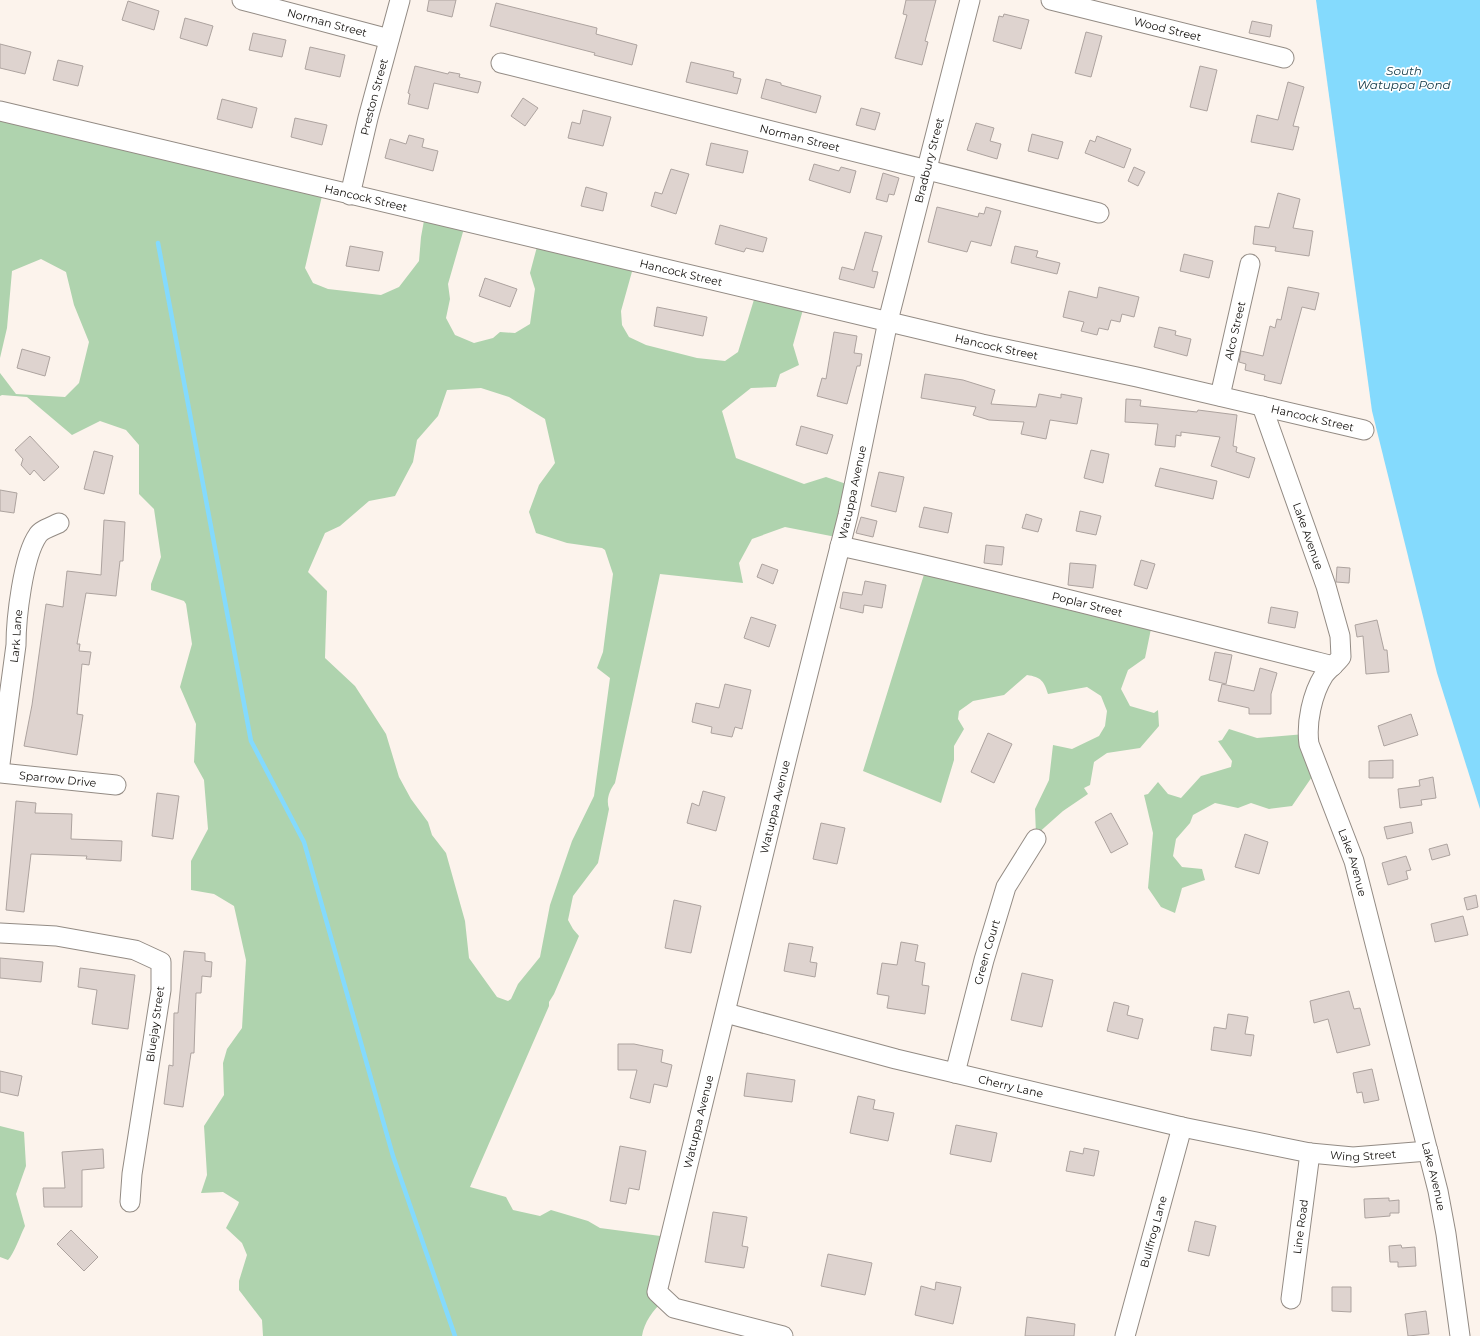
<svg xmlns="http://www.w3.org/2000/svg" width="1480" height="1336" viewBox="0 0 1480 1336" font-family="Montserrat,sans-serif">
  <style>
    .green { fill: #afd3ae; fill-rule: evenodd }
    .water { fill: #84dafd }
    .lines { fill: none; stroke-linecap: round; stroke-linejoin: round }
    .stream { stroke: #84dafd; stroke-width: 4.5 }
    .building { fill: #ded3cf; stroke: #ada39f }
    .minor-casing { stroke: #938b84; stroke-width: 21 }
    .minor { stroke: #fff; stroke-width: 19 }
    .labels { text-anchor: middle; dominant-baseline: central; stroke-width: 3.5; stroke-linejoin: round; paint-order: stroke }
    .street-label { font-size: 11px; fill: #110e0b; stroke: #fff }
    .water-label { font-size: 12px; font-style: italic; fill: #0f3745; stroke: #fff }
  </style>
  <rect width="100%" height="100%" fill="#fcf3ec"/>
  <g class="green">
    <path d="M 0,119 L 322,196 L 305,268 L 313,283 L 328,289 L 381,295 L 399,287 L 419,261 L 421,237 L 425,215 L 465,225 L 448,284 L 450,299 L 446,318 L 455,335 L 474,343 L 493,338 L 500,332 L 515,333 L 530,324 L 535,289 L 530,273 L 538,243 L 633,268 L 621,311 L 622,325 L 629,337 L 646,345 L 697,358 L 725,361 L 738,352 L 756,293 L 804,306 L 793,345 L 799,365 L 780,374 L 776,387 L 751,388 L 722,411 L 736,458 L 804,484 L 826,477 L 855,487 L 836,537 L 785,527 L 752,539 L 739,563 L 743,583 L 660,574 L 615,783 C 609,791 606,800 609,809 L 598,863 L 573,896 L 568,920 L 573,929 L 579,936 L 554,994 L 549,1002 L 549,1006 L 470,1187 L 506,1197 L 513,1210 L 540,1216 L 551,1210 L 588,1221 L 600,1228 L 668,1237 L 664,1301 C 653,1309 644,1323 642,1336 L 263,1336 L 262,1320 L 239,1290 L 239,1281 L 247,1255 L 242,1243 L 226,1228 L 238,1205 L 239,1202 L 223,1192 L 201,1193 L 207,1175 L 204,1126 L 224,1095 L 223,1063 L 227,1049 L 242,1028 L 246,960 L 234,906 L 214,894 L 191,890 L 191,861 L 208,829 L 204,780 L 194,762 L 196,724 L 180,687 L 192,644 L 186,604 L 184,601 L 151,590 L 151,584 L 161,557 L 154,509 L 139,494 L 139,445 L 126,430 L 100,421 L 72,435 L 27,397 L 2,395 L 0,396 L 0,373 L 16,394 L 65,397 L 79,383 L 89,342 L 74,305 L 66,272 L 41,259 L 12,271 L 7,328 L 0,358 ZM 481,388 L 509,397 L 545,419 L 555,463 L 539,485 L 529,512 L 536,533 L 567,543 L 602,548 L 605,550 L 613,574 L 603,652 L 597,668 L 610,678 L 594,796 L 572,841 L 550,905 L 540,957 L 518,984 L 511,999 L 508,1001 L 497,997 L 469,958 L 465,921 L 446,853 L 432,835 L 428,822 L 411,799 L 399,777 L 386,734 L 355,686 L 325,658 L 327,591 L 308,572 L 325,533 L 340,526 L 369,501 L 395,496 L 413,462 L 417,440 L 438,416 L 447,390 Z"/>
    <path d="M 926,568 L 1152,624 L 1145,658 L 1128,670 L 1121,689 L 1130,706 L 1154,713 L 1158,710 L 1159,726 L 1140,748 L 1107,753 L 1094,762 L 1090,785 L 1084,788 L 1088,794 L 1063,811 L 1036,835 L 1035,809 L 1049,780 L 1053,745 L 1072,749 L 1099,736 L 1105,726 L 1107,711 L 1101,696 L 1087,687 L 1048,694 C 1044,681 1041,677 1027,675 L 1004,695 L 973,701 L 959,711 L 958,719 L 964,729 L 954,746 L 954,760 L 941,803 L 863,771 Z"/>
    <polygon points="1229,729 1257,738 1305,734 1316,771 1292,806 1269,809 1251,803 1238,808 1215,803 1193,815 1190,823 1176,839 1173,856 1182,867 1202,869 1205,880 1182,888 1175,913 1161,907 1148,888 1153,833 1144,795 1148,794 1158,782 1168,794 1181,798 1201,776 1231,767 1232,761 1218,741 1222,740"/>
    <path d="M 0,1126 L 24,1132 L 26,1166 L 16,1194 L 25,1226 C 21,1234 14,1254 8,1260 L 0,1257 Z"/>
  </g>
  <polygon class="water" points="1316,0 1480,0 1480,809 1437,673 1372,411"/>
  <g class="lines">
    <polyline class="stream" points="158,243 251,741 304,842 393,1156 455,1336"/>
  </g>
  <g class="building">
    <polygon points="429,0 456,0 452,17 427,11"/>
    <polygon points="906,0 936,0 925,41 928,42 922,65 895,58 907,15 903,14"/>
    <polygon points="128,1 159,11 154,30 122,20"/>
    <polygon points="496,3 597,28 596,34 637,45 632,65 594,55 595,53 490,26"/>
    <polygon points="1004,14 1029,20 1021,49 993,41 999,16 1003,17"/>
    <polygon points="185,18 213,26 207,46 180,38"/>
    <polygon points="1252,21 1272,25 1270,37 1249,33"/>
    <polygon points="1086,32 1102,36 1091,77 1075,73"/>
    <polygon points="253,33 286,40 282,57 249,50"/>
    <polygon points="0,44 31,52 25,74 0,68"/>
    <polygon points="310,47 345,55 340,77 305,69"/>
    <polygon points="58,60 83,66 78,86 53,80"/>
    <polygon points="691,62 734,72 733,77 741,79 737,94 686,82"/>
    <polygon points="415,66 448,74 449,72 460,74 459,77 481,82 478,93 434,83 428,109 408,104 410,94 408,93"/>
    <polygon points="1200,66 1217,70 1207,111 1190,107"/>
    <polygon points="766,79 781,83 781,85 821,96 816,113 761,98"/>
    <polygon points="1288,82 1304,87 1293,126 1299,127 1293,150 1251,142 1257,115 1278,120"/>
    <polygon points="523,98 538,108 525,126 511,116"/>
    <polygon points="222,99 257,108 252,128 217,119"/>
    <polygon points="861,108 880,113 875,130 856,125"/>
    <polygon points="583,110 611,117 603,146 568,138 572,122 580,124"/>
    <polygon points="295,118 327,125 322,145 291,137"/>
    <polygon points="976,123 994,128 990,141 1001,144 997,159 967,150"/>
    <polygon points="1032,134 1063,142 1058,159 1028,151"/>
    <polygon points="409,135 424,139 422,147 438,151 433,171 385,158 390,139 406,144"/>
    <polygon points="1097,136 1131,149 1124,168 1085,153 1090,140 1095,142"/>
    <polygon points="711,143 748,151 743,173 706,165"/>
    <polygon points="814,164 839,171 841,167 856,171 850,193 809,180"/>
    <polygon points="1134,167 1145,172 1138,186 1128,181"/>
    <polygon points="671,169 689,174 676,214 651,206 655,192 662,194"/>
    <polygon points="883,173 899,178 894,195 889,194 887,202 876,199"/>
    <polygon points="586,187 607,193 603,211 581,206"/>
    <polygon points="1278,193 1300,199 1293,228 1313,231 1309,256 1275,251 1276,247 1253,244 1255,226 1269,228"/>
    <polygon points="937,207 978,217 979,213 984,214 986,207 1001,211 991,246 971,241 967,252 928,242"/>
    <polygon points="720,225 767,238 763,252 746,248 744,252 715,244"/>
    <polygon points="865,232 882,236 872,271 878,272 874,288 839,279 842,267 854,270"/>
    <polygon points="350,246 383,252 379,271 346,266"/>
    <polygon points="1015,246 1038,251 1036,257 1060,263 1057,274 1011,263"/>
    <polygon points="1184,254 1213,261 1209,278 1180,271"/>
    <polygon points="485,278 517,289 510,307 479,296"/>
    <polygon points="1099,287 1139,297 1134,317 1122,314 1120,322 1111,320 1108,330 1099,328 1097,335 1081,331 1084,322 1063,317 1069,291 1097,298"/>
    <polygon points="1288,287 1319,293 1315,310 1302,307 1281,384 1264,380 1265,375 1245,370 1246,364 1239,362 1241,351 1263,356 1270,326 1275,328 1277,319 1281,320"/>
    <polygon points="657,307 707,317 703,336 654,326"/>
    <polygon points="1159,327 1176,331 1175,335 1191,339 1187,356 1154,347"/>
    <polygon points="834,332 857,336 854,353 862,354 860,366 857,366 847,404 817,396 822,378 826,379"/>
    <polygon points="22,349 50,357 45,376 17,368"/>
    <polygon points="925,374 963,380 995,390 991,404 1036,407 1039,394 1061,398 1061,394 1082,398 1077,424 1050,420 1046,439 1021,434 1024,422 989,420 973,415 976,407 921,398"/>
    <polygon points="1126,399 1141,400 1140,406 1197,412 1198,410 1237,415 1233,446 1237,447 1236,452 1255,458 1249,478 1211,466 1220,437 1181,432 1181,436 1176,435 1175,447 1155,445 1158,424 1125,422"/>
    <polygon points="801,426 833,435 827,454 796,445"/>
    <polygon points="30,436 59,467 44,481 34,470 30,475 21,465 23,459 15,450"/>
    <polygon points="1091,450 1109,454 1103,483 1084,478"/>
    <polygon points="94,451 113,456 104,494 84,489"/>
    <polygon points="1160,468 1217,481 1213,499 1155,486"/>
    <polygon points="879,472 904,477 896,512 871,506"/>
    <polygon points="0,490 17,493 14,513 0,511"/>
    <polygon points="924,507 952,513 948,533 919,527"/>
    <polygon points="1080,511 1101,516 1096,535 1076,531"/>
    <polygon points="1026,514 1042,519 1038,532 1022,528"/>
    <polygon points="861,517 877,521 873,537 856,533"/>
    <polygon points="104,520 125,522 123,561 120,561 116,596 86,593 77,644 80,644 79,651 91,652 89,665 82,664 77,714 83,715 77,755 24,746 32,705 46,604 63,607 67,571 101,575"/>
    <polygon points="986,545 1004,547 1002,565 984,563"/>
    <polygon points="1141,560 1155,564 1147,589 1134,585"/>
    <polygon points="1070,563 1096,565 1093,588 1068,585"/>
    <polygon points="762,564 778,570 773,584 757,577"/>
    <polygon points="1337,567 1350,568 1349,583 1336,582"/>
    <polygon points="865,581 886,585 882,608 864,605 863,613 840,608 843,592 862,595"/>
    <polygon points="1271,607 1298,612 1295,628 1268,623"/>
    <polygon points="751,617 776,625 769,647 744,638"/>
    <polygon points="1377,620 1384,650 1387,650 1389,672 1366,674 1363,636 1357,637 1355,625"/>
    <polygon points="1215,652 1232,655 1226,684 1209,680"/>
    <polygon points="1260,668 1277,673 1271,694 1271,714 1249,714 1249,708 1218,701 1222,684 1254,691"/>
    <polygon points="725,684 751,690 742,729 735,727 732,737 711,733 712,727 692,722 696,703 719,708"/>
    <polygon points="1411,714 1418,735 1384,746 1378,726"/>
    <polygon points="988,733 1012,744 994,783 971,772"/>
    <polygon points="1393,760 1393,778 1369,778 1369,761"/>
    <polygon points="1433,777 1436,798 1421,800 1422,805 1400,808 1398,789 1420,786 1419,780"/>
    <polygon points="703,791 725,797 716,831 687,823 692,803 699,806"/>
    <polygon points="157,793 179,796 173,839 152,836"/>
    <polygon points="16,801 36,803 35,813 72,814 71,839 122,841 121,861 86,859 87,856 31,854 24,912 6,910"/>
    <polygon points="1111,813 1128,844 1111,853 1095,822"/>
    <polygon points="1411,822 1413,833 1387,839 1384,827"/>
    <polygon points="821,823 845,828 837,864 813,859"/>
    <polygon points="1245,834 1268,842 1259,874 1235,867"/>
    <polygon points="1447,844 1450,855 1432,860 1429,849"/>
    <polygon points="1406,856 1411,870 1406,871 1408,879 1388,885 1382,863"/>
    <polygon points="1476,895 1478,907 1467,910 1464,898"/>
    <polygon points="674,900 701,906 691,953 665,948"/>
    <polygon points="1463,916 1468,935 1435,942 1431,924"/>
    <polygon points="901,942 918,945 915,961 925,963 922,985 929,986 925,1014 887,1008 889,996 877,994 882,963 897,965"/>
    <polygon points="789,943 813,947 810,962 817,963 815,977 784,971"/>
    <polygon points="184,951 205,953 205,961 212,962 211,977 202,976 201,993 196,993 194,1053 191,1053 183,1107 164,1104 169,1065 173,1066 174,1013 178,1013"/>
    <polygon points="0,958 43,962 41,982 0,978"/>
    <polygon points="80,968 135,975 128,1029 92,1024 97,990 78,987"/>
    <polygon points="1022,973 1053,980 1042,1027 1011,1020"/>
    <polygon points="1349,991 1354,1009 1360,1008 1370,1045 1337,1053 1328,1019 1314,1023 1310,1001"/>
    <polygon points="1114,1002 1129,1006 1127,1015 1143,1019 1138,1039 1107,1031"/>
    <polygon points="1228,1014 1248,1017 1245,1034 1254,1035 1251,1056 1211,1050 1214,1027 1226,1029"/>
    <polygon points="618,1044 634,1044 663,1050 661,1062 672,1065 667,1087 654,1084 650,1103 630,1098 637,1070 618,1070"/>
    <polygon points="1372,1069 1379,1100 1364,1103 1362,1092 1357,1093 1353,1073"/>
    <polygon points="0,1071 22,1076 18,1096 0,1092"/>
    <polygon points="747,1073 795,1080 792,1102 744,1096"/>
    <polygon points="858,1096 875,1100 873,1109 894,1113 888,1141 850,1133"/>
    <polygon points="956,1125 997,1133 991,1162 950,1154"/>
    <polygon points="620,1146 646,1151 639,1190 629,1188 626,1204 610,1201"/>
    <polygon points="1084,1148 1099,1151 1094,1176 1066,1171 1070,1151 1083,1154"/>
    <polygon points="103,1149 104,1168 82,1170 82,1207 44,1207 43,1188 65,1188 62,1152"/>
    <polygon points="1389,1198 1389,1201 1399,1200 1399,1213 1390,1213 1390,1216 1365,1218 1364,1199"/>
    <polygon points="713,1212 747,1217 742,1246 748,1247 744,1268 705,1262"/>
    <polygon points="1195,1221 1216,1226 1209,1256 1188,1251"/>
    <polygon points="71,1230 98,1257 84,1271 57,1244"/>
    <polygon points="1401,1245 1402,1248 1415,1247 1416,1266 1398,1267 1398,1262 1390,1262 1389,1246"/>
    <polygon points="828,1254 872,1263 865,1295 821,1286"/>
    <polygon points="936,1282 961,1287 953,1324 915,1315 921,1286 935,1290"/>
    <polygon points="1332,1287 1351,1287 1351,1312 1332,1311"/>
    <polygon points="1426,1311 1429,1334 1408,1336 1405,1314"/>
    <polygon points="1027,1317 1075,1324 1074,1336 1025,1336"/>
  </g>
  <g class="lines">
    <defs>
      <g id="minor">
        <path id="s1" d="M 242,0 L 389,39"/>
        <path id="s2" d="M 1051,0 L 1284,58"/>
        <path id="s3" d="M 501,63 L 1099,213"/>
        <path id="s4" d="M 0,111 L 982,344 L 1137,377 L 1364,430"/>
        <path id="s5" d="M 350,195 L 368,118 L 400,0"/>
        <path id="s6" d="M 1220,396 L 1250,264"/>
        <path id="s7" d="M 1262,406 L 1326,586 L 1340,636 L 1341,657 C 1336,664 1329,668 1324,675 C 1312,694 1306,723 1309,744 L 1354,861 L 1438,1191 L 1446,1234 L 1460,1336"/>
        <path id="s8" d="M 840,546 C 1005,582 1169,625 1333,666"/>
        <path id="s9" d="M 0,764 L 16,645 C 16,619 23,556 38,535 C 41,530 53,526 59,523"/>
        <path id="s10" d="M 0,773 L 116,785"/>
        <polyline points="0,933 56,936 135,950 161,962 161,990 132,1174 130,1202"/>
        <path id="s11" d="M 726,1013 L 896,1059 L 1182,1127 L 1310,1153 L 1353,1157 L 1428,1151"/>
        <path id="s12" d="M 955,1073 L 984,960 L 1006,887 L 1036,839"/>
        <path id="s13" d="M 1291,1299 L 1310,1153"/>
        <path id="s14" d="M 783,1336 L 674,1308 L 657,1292 L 788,753 L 848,515 L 888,321 L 970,0"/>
        <path id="s15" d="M 1125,1336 L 1182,1127"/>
      </g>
    </defs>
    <use href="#minor" class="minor-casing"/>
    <use href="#minor" class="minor"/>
  </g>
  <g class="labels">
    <g class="street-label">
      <text stroke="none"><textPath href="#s1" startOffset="88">Norman Street</textPath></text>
      <text stroke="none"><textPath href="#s2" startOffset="120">Wood Street</textPath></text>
      <text stroke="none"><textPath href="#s5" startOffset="101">Preston Street</textPath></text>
      <text stroke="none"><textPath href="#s3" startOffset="308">Norman Street</textPath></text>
      <text stroke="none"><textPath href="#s14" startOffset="1300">Bradbury Street</textPath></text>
      <text stroke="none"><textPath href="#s4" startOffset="376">Hancock Street</textPath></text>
      <text stroke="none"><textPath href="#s4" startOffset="700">Hancock Street</textPath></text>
      <text stroke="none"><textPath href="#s6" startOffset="67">Alco Street</textPath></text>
      <text stroke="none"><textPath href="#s4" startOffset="1024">Hancock Street</textPath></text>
      <text stroke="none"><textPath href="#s4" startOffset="1348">Hancock Street</textPath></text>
      <text stroke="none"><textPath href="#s14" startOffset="959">Watuppa Avenue</textPath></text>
      <text stroke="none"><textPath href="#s7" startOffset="138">Lake Avenue</textPath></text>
      <text stroke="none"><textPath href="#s8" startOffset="254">Poplar Street</textPath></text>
      <text stroke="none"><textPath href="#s9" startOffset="129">Lark Lane</textPath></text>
      <text stroke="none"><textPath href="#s10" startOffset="58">Sparrow Drive</textPath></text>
      <text stroke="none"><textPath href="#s14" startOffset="635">Watuppa Avenue</textPath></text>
      <text stroke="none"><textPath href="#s7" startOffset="487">Lake Avenue</textPath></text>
      <text stroke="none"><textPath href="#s12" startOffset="125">Green Court</textPath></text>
      <text transform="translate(155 1024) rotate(-82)">Bluejay Street</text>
      <text stroke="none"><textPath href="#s11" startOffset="294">Cherry Lane</textPath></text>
      <text stroke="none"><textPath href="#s14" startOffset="311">Watuppa Avenue</textPath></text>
      <text stroke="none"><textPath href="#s11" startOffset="654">Wing Street</textPath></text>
      <text stroke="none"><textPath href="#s7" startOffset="811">Lake Avenue</textPath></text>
      <text stroke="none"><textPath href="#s13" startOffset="73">Line Road</textPath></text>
      <text stroke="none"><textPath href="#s15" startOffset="108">Bullfrog Lane</textPath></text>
    </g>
    <g class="water-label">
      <text x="1404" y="70">South<tspan x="1404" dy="14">Watuppa Pond</tspan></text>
    </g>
  </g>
</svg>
